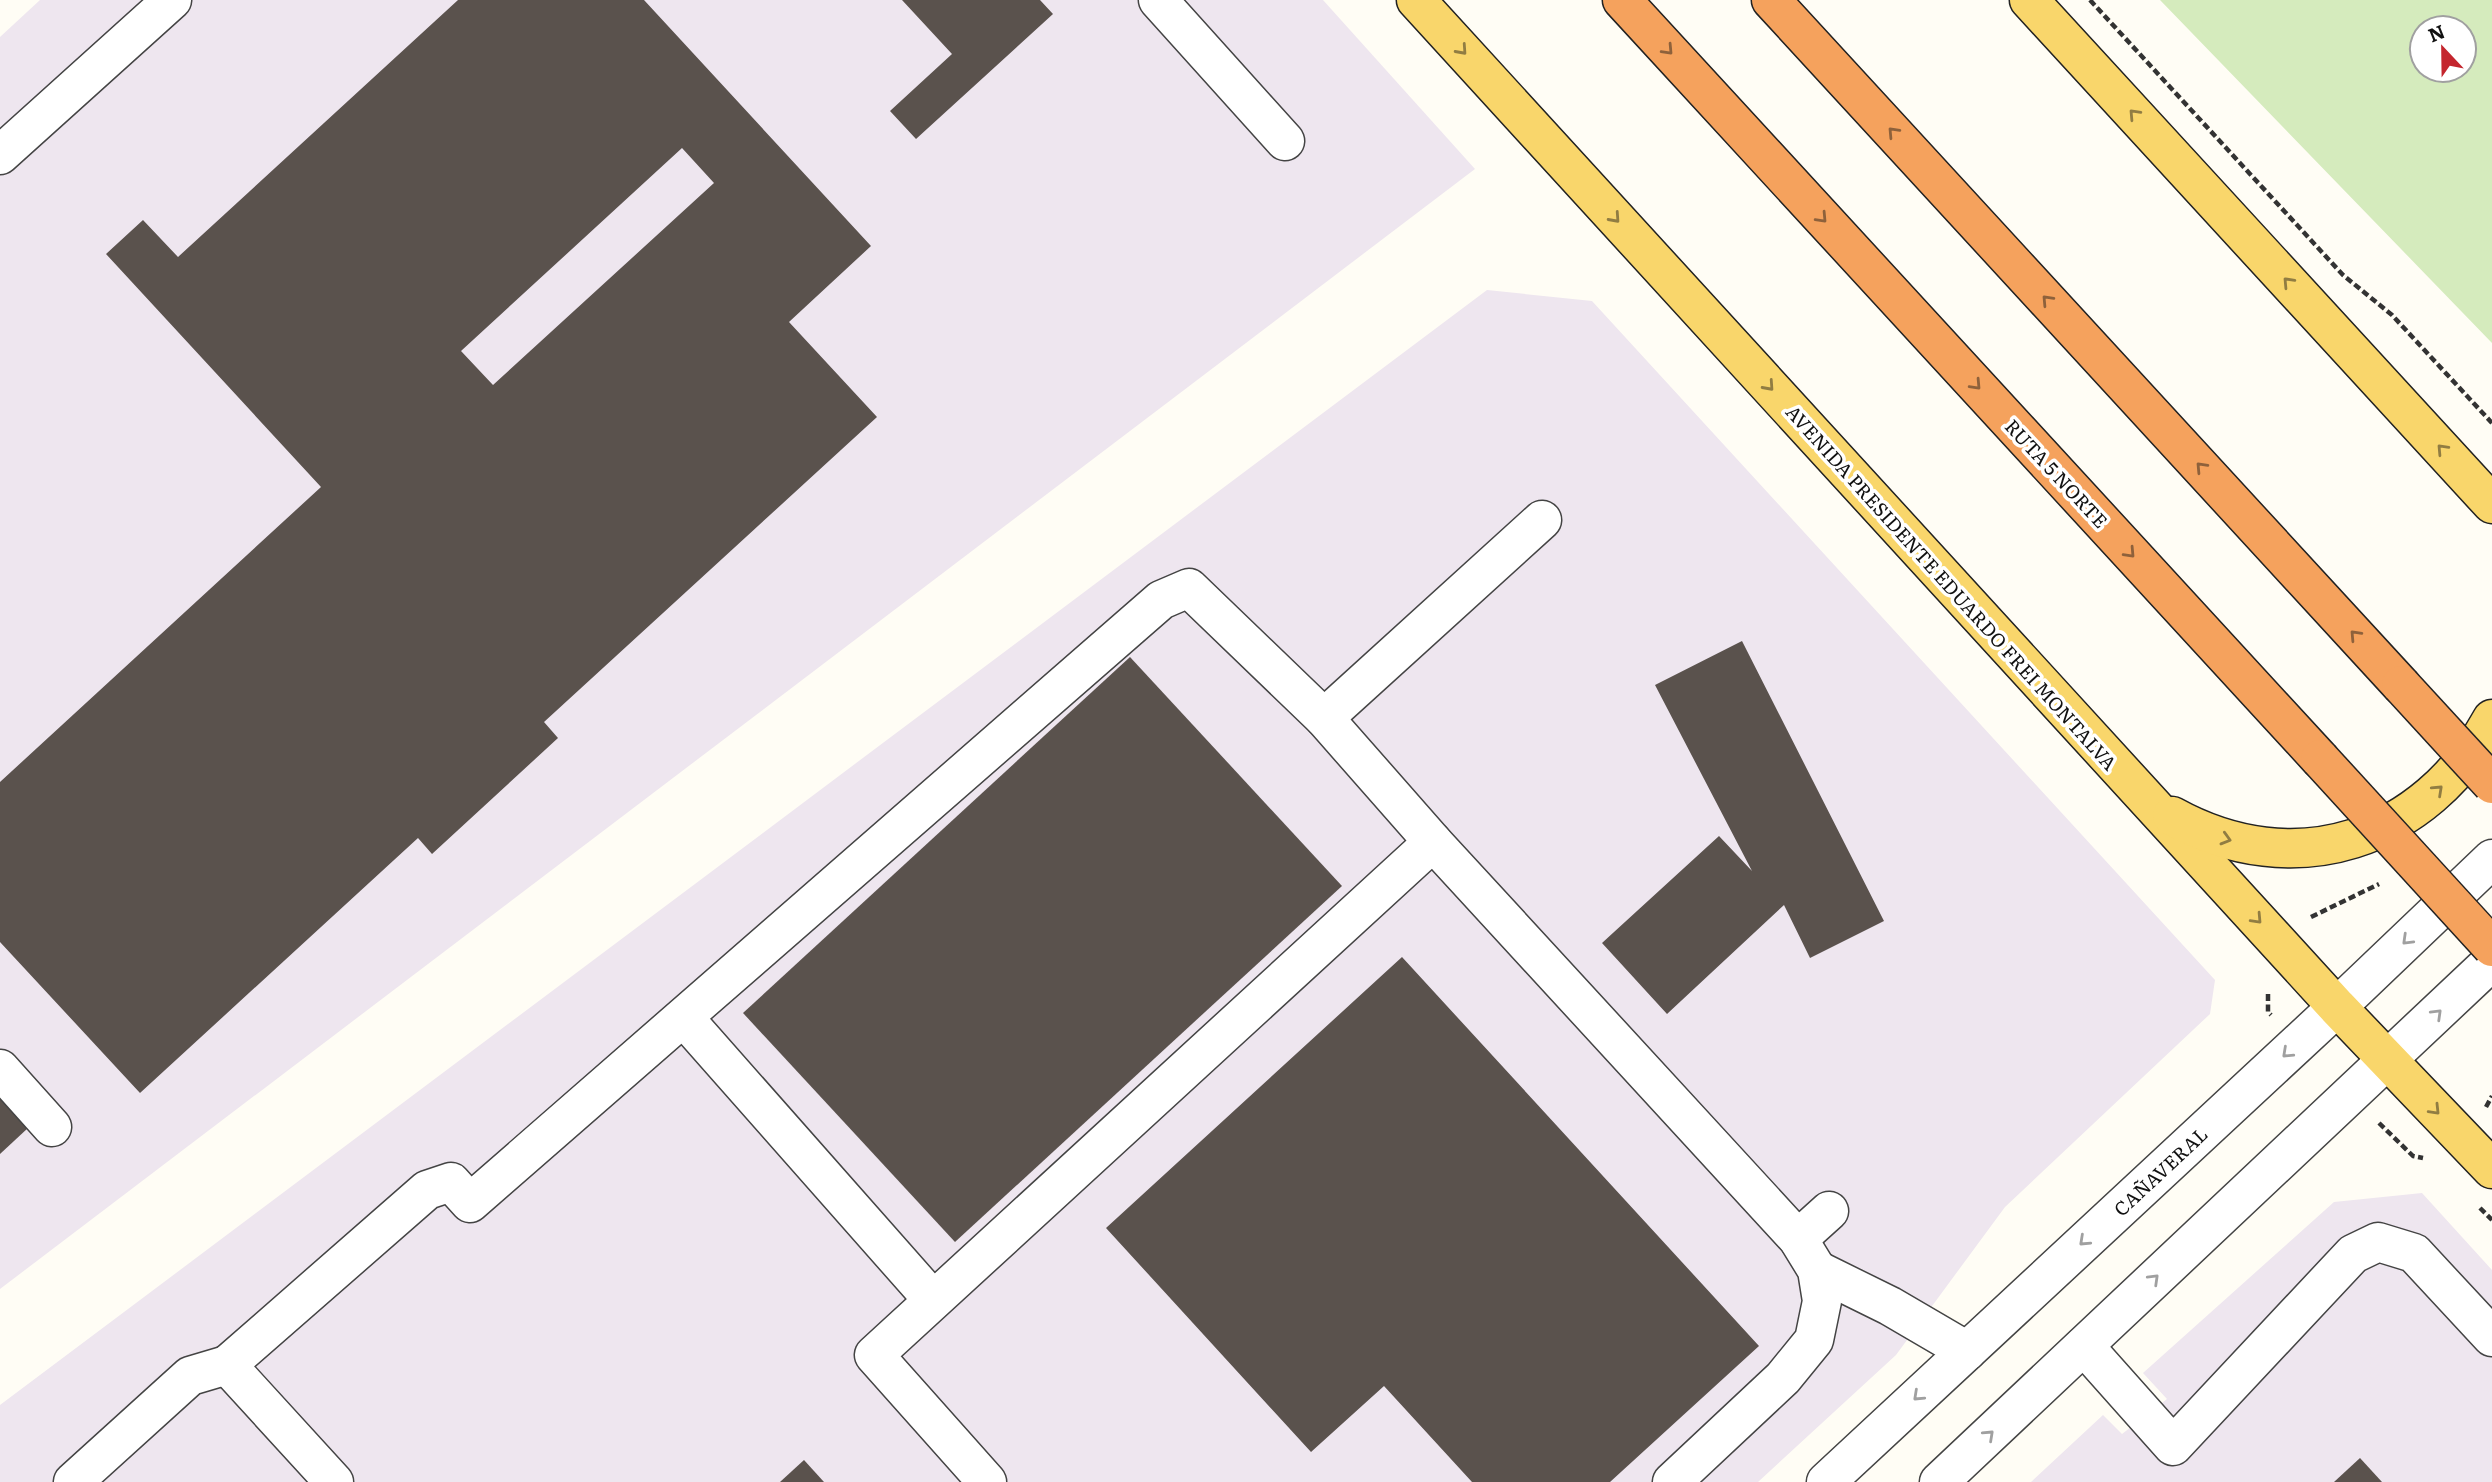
<svg xmlns="http://www.w3.org/2000/svg" width="2492" height="1482" viewBox="0 0 2492 1482" font-family="Literata,serif">
  <style>
    .industrial { fill: #eee6ef }
    .green { fill: #d5ebbd; fill-rule: evenodd }
    .building { fill: #5a524d; fill-rule: evenodd }
    .lines { fill: none; stroke-linecap: round; stroke-linejoin: round }
    .minor-casing { stroke: #444; stroke-width: 41 }
    .major-casing { stroke: #222; stroke-width: 41 }
    .highway-casing { stroke: #222; stroke-width: 41 }
    .path { stroke: #333; stroke-width: 4.5; stroke-dasharray: 7 3.5; stroke-linecap: butt }
    .minor { stroke: #fff; stroke-width: 38 }
    .major { stroke: #f9d66b; stroke-width: 38 }
    .highway { stroke: #f5a25d; stroke-width: 38 }
    .highway-bridge-casing { stroke: #222; stroke-width: 41; stroke-linecap: butt }
    .highway-bridge { stroke: #f5a25d; stroke-width: 38 }
    .oneway { stroke: #917d42 }
    .oneway2 { stroke: #8e613b }
    .oneway3 { stroke: #a0a0a0 }
    .labels { text-anchor: middle; dominant-baseline: central; stroke-width: 7; stroke-linejoin: round; paint-order: stroke }
    .street-label { font-size: 19px; fill: #111; stroke: #fff }
  </style>
  <rect width="100%" height="100%" fill="#fffdf5"/>
  <g class="industrial">
    <polygon points="40,0 1323,0 1475,169 0,1289 0,37"/>
    <polygon points="1487,290 1592,301 2215,980 2210,1014 2005,1207 1896,1355 1758,1482 0,1482 0,1405"/>
    <polygon points="2422,1193 2492,1270 2492,1482 2031,1482 2103,1415 2122,1434 2167,1399 2143,1373 2334,1202"/>
  </g>
  <path class="green" d="M 2160,0 L 2492,0 L 2492,343 ZM 2422,28 L 2464,28 L 2464,70 L 2422,70 Z"/>
  <g class="building">
    <path d="M 458,0 L 644,0 L 871,246 L 789,322 L 877,417 L 544,722 L 558,738 L 432,854 L 418,838 L 140,1093 L 0,942 L 0,782 L 321,487 L 106,254 L 143,220 L 178,257 ZM 682,148 L 714,183 L 493,385 L 461,351 Z"/>
    <polygon points="902,0 1040,0 1053,14 916,139 890,111 952,54"/>
    <polygon points="1742,641 1884,921 1810,958 1784,905 1667,1014 1602,943 1719,836 1752,871 1655,685"/>
    <polygon points="1130,657 1342,886 955,1242 743,1013"/>
    <polygon points="1402,957 1759,1346 1610,1482 1472,1482 1384,1386 1311,1452 1106,1228"/>
    <polygon points="0,1099 28,1128 0,1154"/>
    <polygon points="2360,1458 2382,1482 2334,1482"/>
    <polygon points="804,1460 824,1482 780,1482"/>
  </g>
  <g class="lines">
    <defs>
      <g id="minor">
        <polyline points="1158,0 1285,141"/>
        <polyline points="0,155 172,0"/>
        <polyline points="1542,520 1324,718 1433,842 1798,1239 1817,1270 1822,1301 1814,1340 1783,1378 1672,1482"/>
        <polyline points="684,1018 933,1300"/>
        <polyline points="0,1069 52,1127"/>
        <polyline points="1798,1239 1829,1211"/>
        <polyline points="1817,1270 1890,1306 1967,1351"/>
        <polyline points="2084,1346 2173,1446 2353,1254 2378,1242 2414,1253 2492,1337"/>
        <polyline points="73,1482 190,1376 227,1365"/>
        <polyline points="334,1482 227,1365 427,1190 451,1182 470,1203 1161,600 1189,588 1324,718"/>
        <polyline points="987,1482 874,1355 1433,842"/>
        <polyline points="1826,1482 2337,1007 2492,859"/>
        <polyline points="1939,1482 2492,961"/>
      </g>
      <g id="major">
        <polyline points="1416,0 2337,1007 2492,1169"/>
        <polyline points="2029,0 2492,504"/>
        <path d="M 2172,816 C 2295,884 2425,841 2492,719"/>
      </g>
      <g id="highway">
        <polyline points="1622,0 2320,759"/>
        <polyline points="1771,0 2401,685"/>
      </g>
    </defs>
    <use href="#minor" class="minor-casing"/>
    <use href="#major" class="major-casing"/>
    <use href="#highway" class="highway-casing"/>
    <g class="path">
      <polyline points="2090,0 2343,275 2392,315 2492,423"/>
      <polyline points="2311,917 2379,884"/>
      <polyline points="2268,994 2268,1012 2271,1015"/>
      <polyline points="2486,1107 2492,1096"/>
      <polyline points="2379,1123 2413,1156 2423,1158"/>
      <polyline points="2480,1208 2492,1220"/>
    </g>
    <use href="#minor" class="minor"/>
    <use href="#major" class="major"/>
    <use href="#highway" class="highway"/>
    <defs>
      <g id="highway-bridge">
        <polyline points="2401,685 2492,784"/>
        <polyline points="2320,759 2492,947"/>
      </g>
    </defs>
    <use href="#highway-bridge" class="highway-bridge-casing"/>
    <use href="#highway-bridge" class="highway-bridge"/>
  </g>
  <defs><path id="oneway-chevron" d="M-2-3.5L2.5 0L-2 3.5" fill="none" stroke-width="1.6" stroke-linecap="round" stroke-linejoin="round" transform="scale(1.75)"/></defs>
  <g class="oneway">
    <use href="#oneway-chevron" transform="translate(1462 50) rotate(48)"/>
    <use href="#oneway-chevron" transform="translate(2134 114) rotate(-133)"/>
    <use href="#oneway-chevron" transform="translate(1615 218) rotate(48)"/>
    <use href="#oneway-chevron" transform="translate(2288 282) rotate(-133)"/>
    <use href="#oneway-chevron" transform="translate(1769 386) rotate(48)"/>
    <use href="#oneway-chevron" transform="translate(2442 449) rotate(-133)"/>
    <use href="#oneway-chevron" transform="translate(2438 790) rotate(-43)"/>
    <use href="#oneway-chevron" transform="translate(2226 839) rotate(16)"/>
    <use href="#oneway-chevron" transform="translate(2257 919) rotate(47)"/>
    <use href="#oneway-chevron" transform="translate(2435 1110) rotate(46)"/>
  </g>
  <g class="oneway2">
    <use href="#oneway-chevron" transform="translate(1668 50) rotate(47)"/>
    <use href="#oneway-chevron" transform="translate(1893 132) rotate(-133)"/>
    <use href="#oneway-chevron" transform="translate(1822 218) rotate(47)"/>
    <use href="#oneway-chevron" transform="translate(2047 300) rotate(-133)"/>
    <use href="#oneway-chevron" transform="translate(1976 385) rotate(47)"/>
    <use href="#oneway-chevron" transform="translate(2201 467) rotate(-133)"/>
    <use href="#oneway-chevron" transform="translate(2130 553) rotate(47)"/>
    <use href="#oneway-chevron" transform="translate(2355 635) rotate(-133)"/>
  </g>
  <g class="oneway3">
    <use href="#oneway-chevron" transform="translate(2407 940) rotate(136)"/>
    <use href="#oneway-chevron" transform="translate(2437 1014) rotate(-44)"/>
    <use href="#oneway-chevron" transform="translate(2287 1053) rotate(137)"/>
    <use href="#oneway-chevron" transform="translate(2084 1241) rotate(137)"/>
    <use href="#oneway-chevron" transform="translate(2154 1279) rotate(-44)"/>
    <use href="#oneway-chevron" transform="translate(1918 1396) rotate(137)"/>
    <use href="#oneway-chevron" transform="translate(1989 1435) rotate(-43)"/>
  </g>
  <g class="labels">
    <g class="street-label">
      <text transform="translate(2057 473) rotate(47)">RUTA 5 NORTE</text>
      <text transform="translate(1952 587) rotate(48)">AVENIDA PRESIDENTE EDUARDO FREI MONTALVA</text>
      <text transform="translate(2160 1171) rotate(-43)">CAÑAVERAL</text>
    </g>
  </g>
  <g transform="translate(2443 49) rotate(338)"><circle r="33" fill="#ffffff" stroke="#a0a0a0" stroke-width="2"/>
  <path d="M0-5L12 26L0 18L-12 26Z" fill="#c4262e"/>
  <text y="-10" font-size="19" font-weight="bold" text-anchor="middle" fill="#111111">N</text>
  </g>
</svg>
